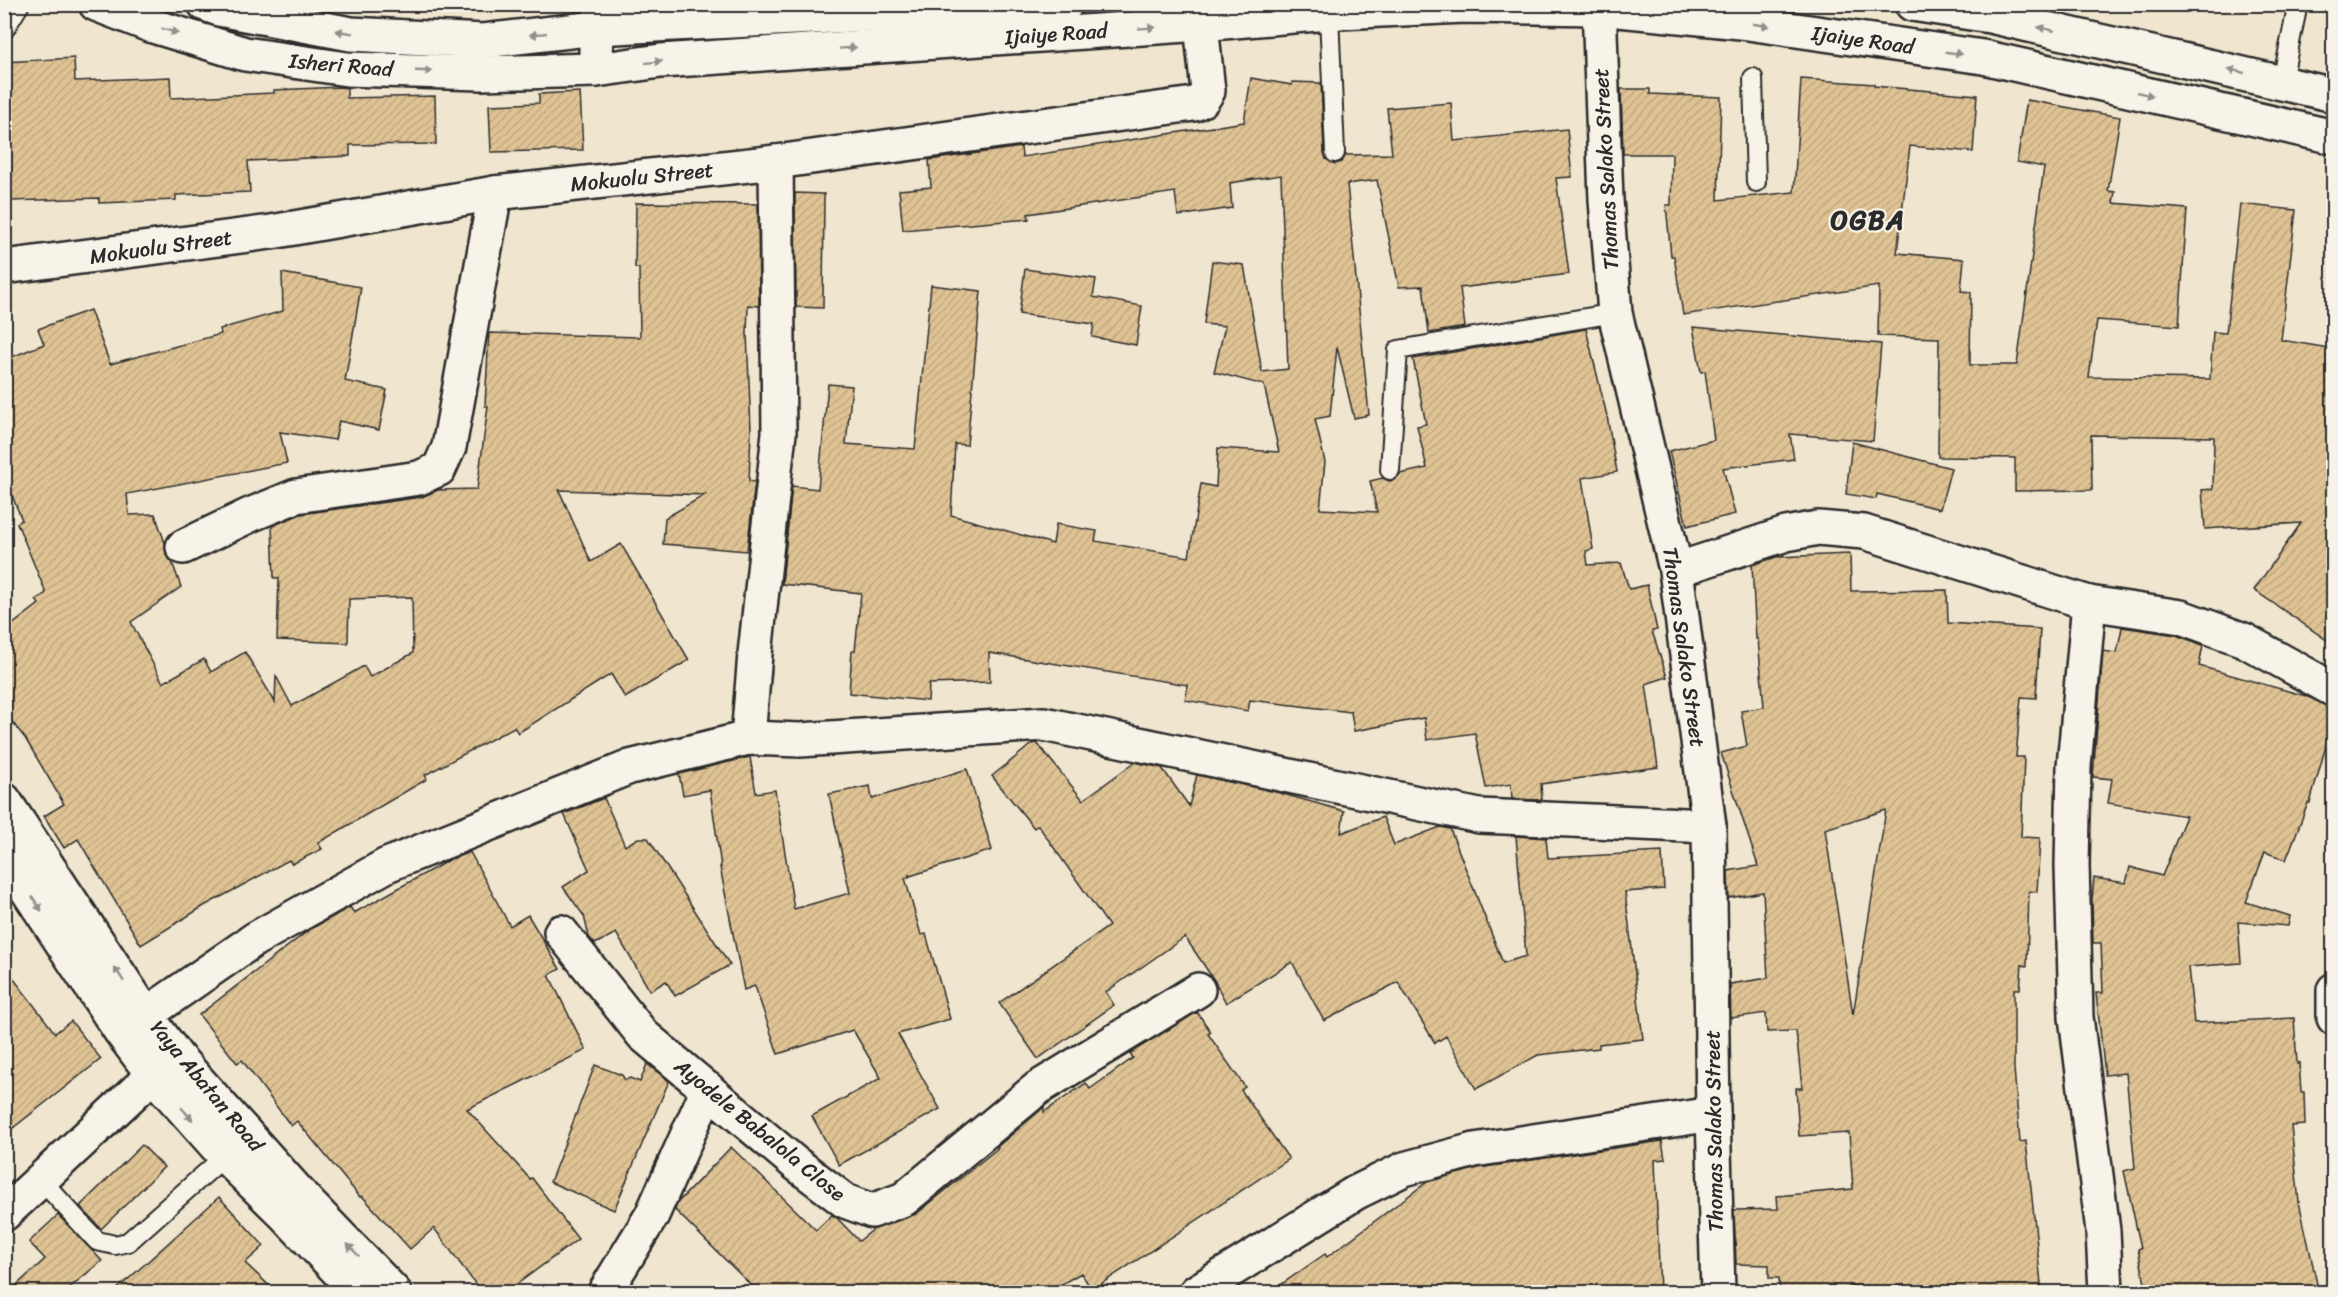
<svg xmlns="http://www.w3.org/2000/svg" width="2338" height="1297" viewBox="0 0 2338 1297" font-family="Sriracha,sans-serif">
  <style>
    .building { fill: url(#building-hatch); stroke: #2b2b2b; stroke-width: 1.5; fill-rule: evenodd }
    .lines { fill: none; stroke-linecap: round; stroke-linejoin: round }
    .service-casing { stroke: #2b2b2b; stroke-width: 22 }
    .minor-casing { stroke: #2b2b2b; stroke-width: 38 }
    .tertiary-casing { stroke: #2b2b2b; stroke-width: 38 }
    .secondary-casing { stroke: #2b2b2b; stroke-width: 38 }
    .service { stroke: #f7f3e8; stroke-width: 18 }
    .minor { stroke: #f7f3e8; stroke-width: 33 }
    .tertiary { stroke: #f7f3e8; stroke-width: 33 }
    .secondary { stroke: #f7f3e8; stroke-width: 33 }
    .oneway { fill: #918f8a }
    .labels { text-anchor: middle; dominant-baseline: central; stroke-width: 4.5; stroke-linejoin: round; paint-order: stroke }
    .street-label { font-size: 21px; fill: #2b2b2b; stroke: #f7f3e8 }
    .district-label { font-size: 27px; font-weight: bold; letter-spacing: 1.5px; fill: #2b2b2b; stroke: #f7f3e8 }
  </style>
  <defs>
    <pattern id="building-hatch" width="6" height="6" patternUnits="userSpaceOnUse" patternTransform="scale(1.5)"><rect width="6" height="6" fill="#dfc394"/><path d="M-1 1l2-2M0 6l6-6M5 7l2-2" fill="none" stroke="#c0a880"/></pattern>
  </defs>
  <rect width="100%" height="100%" fill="#f0e5cf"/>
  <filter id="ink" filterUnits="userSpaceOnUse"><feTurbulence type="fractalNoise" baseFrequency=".0167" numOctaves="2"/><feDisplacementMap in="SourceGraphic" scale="12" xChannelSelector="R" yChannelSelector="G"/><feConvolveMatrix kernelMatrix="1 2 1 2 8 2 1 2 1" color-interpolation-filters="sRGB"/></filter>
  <g filter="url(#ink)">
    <g class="building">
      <polygon points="74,58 75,81 170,77 171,98 274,93 274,90 341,87 347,88 347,98 435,96 436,144 350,145 350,156 248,161 250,192 176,195 176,200 99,203 99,198 11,201 4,62"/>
      <polygon points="1251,78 1292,85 1292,82 1321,83 1324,153 1326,159 1335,164 1341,162 1346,155 1392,154 1387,108 1451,103 1454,141 1567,129 1572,177 1556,178 1569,274 1460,288 1465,327 1429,333 1423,286 1399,287 1377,180 1347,184 1369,415 1354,418 1337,347 1330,416 1315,419 1325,462 1320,509 1377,512 1370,481 1383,478 1389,481 1394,480 1400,474 1427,468 1417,426 1426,424 1413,359 1586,329 1607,416 1617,472 1582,478 1593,549 1586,551 1588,565 1621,563 1629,589 1647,585 1657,630 1652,631 1667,677 1646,684 1658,767 1541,784 1542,800 1512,799 1511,784 1486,788 1475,733 1427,740 1424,718 1354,731 1351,712 1250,700 1248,711 1185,700 1188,685 989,653 990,682 929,684 928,701 849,693 852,651 855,651 861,593 782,584 792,486 818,489 828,384 852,386 846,444 915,449 931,285 981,291 967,445 955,444 951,515 1053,544 1056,524 1097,531 1095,541 1189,557 1201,484 1216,487 1218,448 1279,452 1264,385 1214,372 1225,326 1204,324 1212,261 1244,265 1262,372 1288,369 1281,175 1230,183 1232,208 1178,216 1175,192 1028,214 1029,219 903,230 899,190 931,187 929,160 1021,147 1022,157 1244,122"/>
      <polygon points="1801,79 1874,84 1874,86 1977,95 1973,152 1910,146 1897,253 1964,259 1961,291 1971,292 1970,365 2017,365 2044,167 2017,162 2027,100 2120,117 2108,191 2115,192 2113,203 2187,209 2179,326 2097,320 2089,377 2210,379 2213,332 2226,333 2240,204 2296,210 2281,340 2334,349 2334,645 2254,590 2301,523 2205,529 2202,490 2213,489 2214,437 2091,435 2092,490 2015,491 2015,458 1938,457 1939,338 1878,336 1879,286 1683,315 1674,256 1671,256 1666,205 1671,205 1672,154 1623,154 1621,89 1650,89 1650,94 1721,97 1718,200 1794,192"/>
      <polygon points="580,92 583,150 491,152 489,105 539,103 539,94"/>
      <polygon points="795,193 824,194 823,308 796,307"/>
      <polygon points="636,203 758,204 759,306 748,305 747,333 751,431 749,481 755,482 747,551 663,544 665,518 705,495 559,490 591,562 621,544 689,660 625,698 611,674 518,733 514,727 425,775 427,779 318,843 322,849 292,864 289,860 204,906 141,945 78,839 64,848 44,816 64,804 25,738 4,712 4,631 39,604 36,600 46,593 17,523 22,520 4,476 4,360 44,344 38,329 90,310 110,364 221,334 220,329 283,311 282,273 361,287 345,381 387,390 379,430 339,421 335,440 280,432 287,463 127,494 129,515 155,514 165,543 166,555 172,562 181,587 131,622 163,683 204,659 211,672 245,652 275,702 276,676 292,706 364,666 370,677 413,653 412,597 349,599 348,643 277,640 279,578 274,578 272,526 301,514 422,497 438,490 477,489 488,406 485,406 489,333 640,337 639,268 635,268"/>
      <polygon points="1025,269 1096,279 1093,297 1142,306 1136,345 1092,337 1094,324 1019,314"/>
      <polygon points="1693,327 1881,344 1873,441 1790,434 1794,459 1723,468 1735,514 1687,526 1669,451 1714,440 1705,371 1701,372"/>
      <polygon points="1852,442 1951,468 1940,509 1877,494 1876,499 1846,494"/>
      <path d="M 1850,554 L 1851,591 L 1947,590 L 1948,623 L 2040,629 L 2036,698 L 2021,697 L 2016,757 L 2024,757 L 2021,837 L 2040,838 L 2037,892 L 2029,891 L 2027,966 L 2022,965 L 2020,989 L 2014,989 L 2014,1068 L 2020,1142 L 2026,1141 L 2042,1293 L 1957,1293 L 1956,1287 L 1849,1286 L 1849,1293 L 1780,1293 L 1779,1278 L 1769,1278 L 1769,1265 L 1736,1264 L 1734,1210 L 1778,1209 L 1777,1196 L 1853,1189 L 1849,1133 L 1799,1136 L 1796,1088 L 1802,1088 L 1796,1031 L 1767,1032 L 1766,1013 L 1731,1018 L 1730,984 L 1768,978 L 1763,892 L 1729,898 L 1728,871 L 1758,866 L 1721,753 L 1747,746 L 1741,711 L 1764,707 L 1758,639 L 1756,639 L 1752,565 L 1776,557 ZM 1886,810 L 1853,1015 L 1825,829 Z"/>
      <polygon points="2122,627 2176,635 2203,645 2199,666 2306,696 2334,709 2334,717 2310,803 2308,803 2286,860 2265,852 2246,902 2290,916 2288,926 2238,922 2241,963 2188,967 2194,1023 2294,1018 2297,1064 2299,1063 2301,1092 2304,1092 2305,1125 2291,1126 2299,1202 2319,1293 2147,1293 2138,1249 2141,1248 2124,1171 2135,1168 2126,1073 2105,1075 2096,993 2103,993 2101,943 2093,943 2092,899 2094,878 2126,883 2130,867 2162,876 2186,816 2108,803 2112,779 2093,777 2103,651 2117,653"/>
      <polygon points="1037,743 1083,800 1135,762 1162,768 1189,806 1197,775 1276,792 1344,811 1341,833 1383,817 1394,845 1440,827 1450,829 1503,963 1526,956 1516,836 1546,838 1548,858 1662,852 1664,889 1625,892 1643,1039 1599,1044 1599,1048 1538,1055 1476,1089 1446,1036 1435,1043 1398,982 1324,1021 1292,962 1226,1003 1214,980 1185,937 1106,992 1114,1005 1038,1059 999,1003 1109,926 1038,825 1034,828 992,776 1032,744"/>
      <polygon points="750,757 756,793 775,790 794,909 850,893 829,794 870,786 872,799 967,769 992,850 910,876 909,874 909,877 905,878 921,935 926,934 950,1019 898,1034 940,1109 839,1165 812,1116 881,1078 853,1030 778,1054 755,986 744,990 720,867 721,867 710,790 683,795 679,774"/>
      <polygon points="604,798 625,846 638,838 648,838 730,965 675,996 666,981 650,991 616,933 595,944 589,937 584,916 563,887 589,870 564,814"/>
      <polygon points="470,852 510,926 528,915 560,969 549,975 586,1050 467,1109 530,1179 532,1178 578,1239 505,1293 482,1293 434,1228 410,1249 362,1196 360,1197 297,1121 291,1126 242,1060 237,1063 199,1015 309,930 350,907 354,913 449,860"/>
      <polygon points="4,966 55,1033 71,1021 101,1059 4,1135"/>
      <polygon points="1197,1012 1211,1032 1208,1034 1245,1087 1241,1090 1289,1159 1092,1290 1081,1273 1046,1293 759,1293 675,1210 678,1202 731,1147 816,1230 832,1215 838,1219 859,1241 874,1229 916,1214 998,1148 997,1147 1044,1107 1044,1112 1086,1083 1090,1089 1133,1058 1130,1053"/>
      <polygon points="647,1064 669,1081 614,1210 550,1182 595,1065 622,1075 625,1080 630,1078 640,1082"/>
      <polygon points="1662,1141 1665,1159 1655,1160 1660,1293 1269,1293 1325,1254 1327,1257 1427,1182 1478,1168"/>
      <polygon points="142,1145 164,1167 101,1229 80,1206"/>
      <polygon points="219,1197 264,1246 245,1263 277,1293 113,1293"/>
      <polygon points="58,1215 102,1261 63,1293 8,1293 45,1259 29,1242"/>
    </g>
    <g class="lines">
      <defs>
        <g id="service">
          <polyline points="1329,15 1335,153"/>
          <polyline points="4,30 20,4"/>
          <polyline points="1753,78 1756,182"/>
          <polyline points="2282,81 2298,4"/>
          <polyline points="1390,470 1398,350 1615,313"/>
          <polyline points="42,1181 97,1241 115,1245 128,1242 225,1156"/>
        </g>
        <g id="minor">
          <polyline points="596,70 596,28 604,4"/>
          <polyline points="4,267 271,232 495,193 776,162 1194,104 1202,100 1208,91 1201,24"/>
          <polyline points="183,547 250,515 296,496 419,478 439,469 449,447 495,193"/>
          <polyline points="1676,570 1786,534 1818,528 1864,532 2089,603 2181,617 2244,640 2334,690"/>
          <polyline points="2089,603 2074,766 2072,865 2076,1017 2103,1231 2106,1292"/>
          <polyline points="748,738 755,654 779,433 776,162"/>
          <polyline points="561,932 643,1035 795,1163 845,1201 872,1211 904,1199 1038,1088 1198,990"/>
          <polyline points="2334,990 2334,1018"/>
          <polyline points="124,1030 255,939 387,865 630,767 748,738 800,740 1044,724 1479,816 1709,826"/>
          <polyline points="4,1214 153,1075 176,1058"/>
          <polyline points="605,1292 652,1215 708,1089"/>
          <polyline points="1196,1292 1355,1193 1404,1169 1474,1150 1713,1114"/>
        </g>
        <polyline id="tertiary" points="1599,4 1606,200 1615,313 1676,570 1709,826 1713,1114 1718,1292"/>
        <g id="secondary">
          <polyline points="96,4 150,25 245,54 347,69 481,73 596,70 661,61 1201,24 1340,12 1464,6 1598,8 1741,22 1983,57 2334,137"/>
          <polyline points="205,4 219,9 351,34 483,41 596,28 1066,4"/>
          <polyline points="1912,4 1990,16 2334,95"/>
          <polyline points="4,800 146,1015 177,1057 308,1203 394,1292"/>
          <polyline points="4,855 121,1032 153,1075 225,1156 284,1214 358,1292"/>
        </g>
      </defs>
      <use href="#service" class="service-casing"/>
      <use href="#minor" class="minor-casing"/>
      <use href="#tertiary" class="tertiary-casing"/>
      <use href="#secondary" class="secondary-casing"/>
      <use href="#service" class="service"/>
      <use href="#minor" class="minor"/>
      <use href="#tertiary" class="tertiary"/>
      <use href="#secondary" class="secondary"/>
    </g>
    <defs><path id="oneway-solid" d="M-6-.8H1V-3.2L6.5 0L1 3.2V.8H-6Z" transform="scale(1.5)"/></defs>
    <g class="oneway">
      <use href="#oneway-solid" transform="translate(1761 25) rotate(8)"/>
      <use href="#oneway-solid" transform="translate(1147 28) rotate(-4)"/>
      <use href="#oneway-solid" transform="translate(2046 29) rotate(-167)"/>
      <use href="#oneway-solid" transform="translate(170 31) rotate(17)"/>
      <use href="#oneway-solid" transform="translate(344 32) rotate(-171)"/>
      <use href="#oneway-solid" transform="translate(538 34) rotate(174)"/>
      <use href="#oneway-solid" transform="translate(848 48) rotate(-4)"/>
      <use href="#oneway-solid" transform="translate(1954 53) rotate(8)"/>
      <use href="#oneway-solid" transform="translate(654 62) rotate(-7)"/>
      <use href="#oneway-solid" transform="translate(424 71) rotate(2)"/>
      <use href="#oneway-solid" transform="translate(2236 71) rotate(-167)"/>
      <use href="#oneway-solid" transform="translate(2145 94) rotate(13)"/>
      <use href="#oneway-solid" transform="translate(37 904) rotate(57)"/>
      <use href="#oneway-solid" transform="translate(119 974) rotate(-123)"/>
      <use href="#oneway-solid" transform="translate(187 1114) rotate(48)"/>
      <use href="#oneway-solid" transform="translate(353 1250) rotate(-134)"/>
    </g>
  </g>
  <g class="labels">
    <g class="street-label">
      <text transform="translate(1056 34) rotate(-4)">Ijaiye Road</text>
      <text transform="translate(1863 40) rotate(8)">Ijaiye Road</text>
      <text transform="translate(341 65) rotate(5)">Isheri Road</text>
      <text transform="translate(1606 169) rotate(-93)">Thomas Salako Street</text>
      <text transform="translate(642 177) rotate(-6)">Mokuolu Street</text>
      <text transform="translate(161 247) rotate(-8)">Mokuolu Street</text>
      <text transform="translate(1684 647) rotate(82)">Thomas Salako Street</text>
      <text transform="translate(207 1086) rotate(50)">Yaya Abatan Road</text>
      <text transform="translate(760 1130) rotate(39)">Ayodele Babalola Close</text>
      <text transform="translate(1714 1131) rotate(-91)">Thomas Salako Street</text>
    </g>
    <g class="district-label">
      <text x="1868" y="220">OGBA</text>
    </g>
  </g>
  <rect width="2338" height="1297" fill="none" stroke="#f7f3e8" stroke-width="24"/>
  <rect x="12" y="12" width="2314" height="1273" fill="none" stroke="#2b2b2b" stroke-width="2" filter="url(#ink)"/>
</svg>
